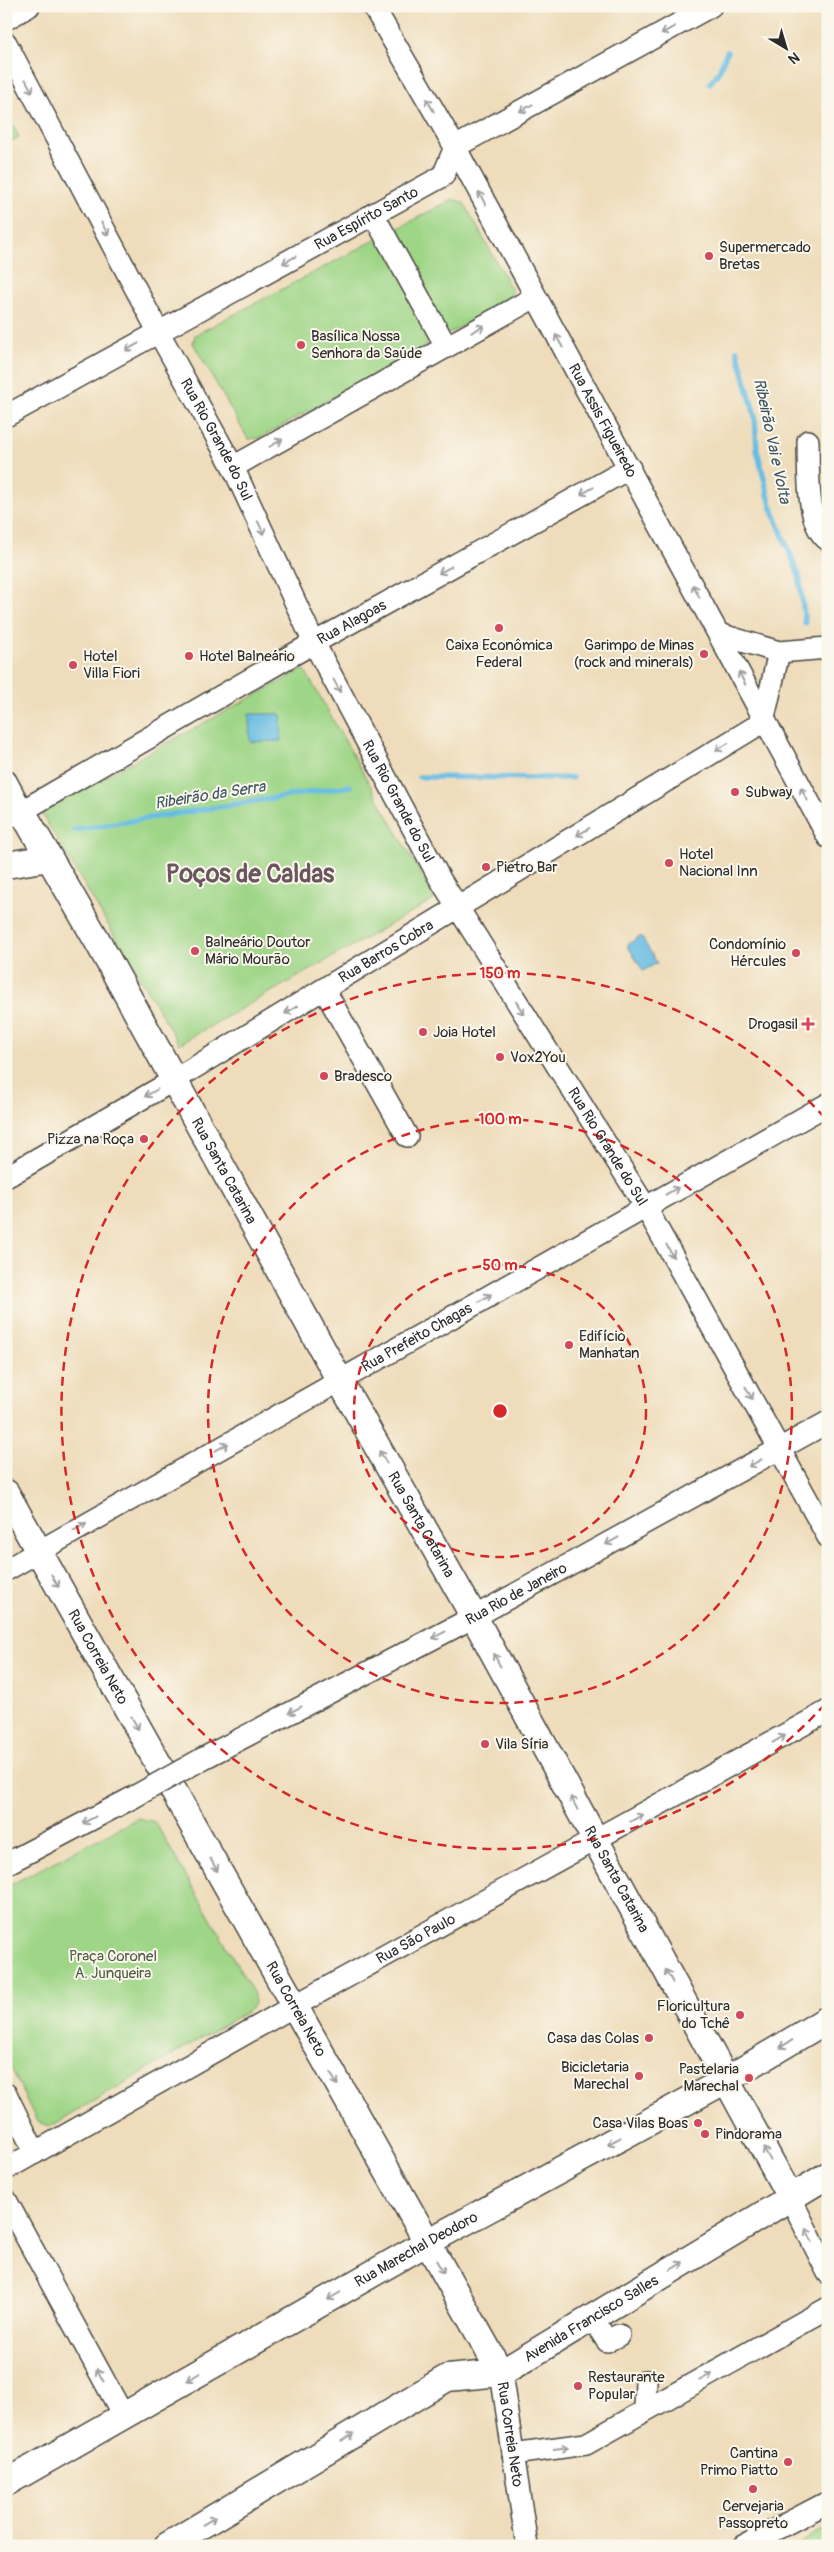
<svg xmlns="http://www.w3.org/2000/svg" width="834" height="2552" viewBox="0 0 834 2552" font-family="Pangolin,sans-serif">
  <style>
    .green { fill: #9ed586; stroke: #648058 }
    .water { fill: #65bce2; stroke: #487486 }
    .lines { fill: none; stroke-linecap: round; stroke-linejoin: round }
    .stream { stroke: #65bce2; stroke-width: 5.5 }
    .minor-casing { stroke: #484640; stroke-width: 24 }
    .major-casing { stroke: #484640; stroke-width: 29 }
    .minor { stroke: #fff; stroke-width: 21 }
    .major { stroke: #fff; stroke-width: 26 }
    .minor-bridge-casing { stroke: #484640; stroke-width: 24; stroke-linecap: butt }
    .minor-bridge { stroke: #fff; stroke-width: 21 }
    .oneway { stroke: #a0a0a0 }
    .ring { fill: none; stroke: #d62828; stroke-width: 2.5; stroke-dasharray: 9 6 }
    .poi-dot { fill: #d1495b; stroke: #fbf7ec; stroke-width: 2 }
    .labels { text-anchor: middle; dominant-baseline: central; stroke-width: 4; stroke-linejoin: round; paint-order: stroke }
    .street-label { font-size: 15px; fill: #2b2b2b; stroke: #fbf7ec }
    .poi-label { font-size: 15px; fill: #2b2b2b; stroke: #fbf7ec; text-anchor: start }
    .park-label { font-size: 15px; fill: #4e5e46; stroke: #fbf7ec }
    .water-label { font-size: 16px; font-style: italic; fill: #3c5662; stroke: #fbf7ec }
    .town-label { font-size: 25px; font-weight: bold; fill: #6a565e; stroke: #fbf7ec }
    .centre { fill: #d62828; stroke: #fbf7ec; stroke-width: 2.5 }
    .ring-label { font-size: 15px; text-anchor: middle; font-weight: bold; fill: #d62828; stroke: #fbf7ec; stroke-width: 4; stroke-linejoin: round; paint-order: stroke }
  </style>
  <rect width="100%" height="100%" fill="#fbf7ec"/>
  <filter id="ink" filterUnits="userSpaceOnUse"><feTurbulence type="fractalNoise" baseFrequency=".02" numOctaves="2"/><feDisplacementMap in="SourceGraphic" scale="10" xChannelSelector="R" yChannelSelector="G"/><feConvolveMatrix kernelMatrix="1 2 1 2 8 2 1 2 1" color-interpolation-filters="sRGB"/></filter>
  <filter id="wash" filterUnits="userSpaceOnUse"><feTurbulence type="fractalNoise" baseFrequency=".0096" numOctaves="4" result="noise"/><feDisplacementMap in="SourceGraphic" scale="20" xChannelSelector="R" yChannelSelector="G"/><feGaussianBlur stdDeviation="1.12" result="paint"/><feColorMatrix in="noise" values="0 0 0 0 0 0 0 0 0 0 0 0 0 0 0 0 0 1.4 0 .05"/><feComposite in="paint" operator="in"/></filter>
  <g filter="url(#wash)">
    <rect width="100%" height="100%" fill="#eedcba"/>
    <g class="green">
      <polygon points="6,114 19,137 6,144"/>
      <polygon points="453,199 464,203 512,290 511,299 260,438 248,439 193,343 195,335"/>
      <polygon points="304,669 435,899 179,1044 42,814 54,804"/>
      <polygon points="138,1818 155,1822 254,1994 254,2003 251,2009 51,2126 37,2122 6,2057 6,1887"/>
      <polygon points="828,2528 828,2546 796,2546"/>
    </g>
    <g class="water">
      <polygon points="249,714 281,714 281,741 250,742"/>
      <polygon points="641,936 657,963 643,971 627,945"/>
    </g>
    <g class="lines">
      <g class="stream">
        <polyline points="710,83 718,73 727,52"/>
        <polyline points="737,350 755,416 757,450 771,506 799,576 805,623"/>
        <polyline points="419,777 572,778"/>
        <polyline points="74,830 350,786"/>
      </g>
    </g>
  </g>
  <g filter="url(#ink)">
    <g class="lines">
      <defs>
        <g id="minor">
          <path id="s1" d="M 373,6 L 455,147 L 828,837"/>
          <polyline points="6,19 29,6"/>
          <path id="s2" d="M 6,43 L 159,333 L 233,467 L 314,643 L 440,879 L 645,1206 L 828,1537"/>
          <polyline points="373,214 446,346"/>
          <path id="s3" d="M 6,416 L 443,176 L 455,147 L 711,6"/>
          <path d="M 808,441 C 809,468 805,524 828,540"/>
          <polyline points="233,467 535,297"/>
          <polyline points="719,634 779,652 828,648"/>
          <polyline points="763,722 779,652"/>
          <path id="s4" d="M 6,781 L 22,811 L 294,654 L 630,468"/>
          <polyline points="324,989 407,1136"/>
          <path id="s5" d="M 6,1177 L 174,1080 L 763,722"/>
          <path id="s6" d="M 6,1570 L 828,1104"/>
          <path id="s7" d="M 202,1759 L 474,1617 L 828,1422"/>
          <polyline points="6,1864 132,1798"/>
          <polyline points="6,2094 35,2153"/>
          <path id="s8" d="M 6,2169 L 294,2006 L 828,1711"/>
          <polyline points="790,2197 828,2273"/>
          <polyline points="6,2200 124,2417"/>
          <polyline points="593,2319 607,2341 619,2335"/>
          <path id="s9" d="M 501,2373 L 527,2546"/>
          <polyline points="645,2410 646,2381"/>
          <polyline points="513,2454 586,2444 828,2308"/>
          <polyline points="744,2546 828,2502"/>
        </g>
        <g id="major">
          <path id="s10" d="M 6,814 L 22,811 L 98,942 L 340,1381 L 474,1617 L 790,2197"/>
          <polyline points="6,865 49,858"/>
          <path id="s11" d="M 6,1493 L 501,2373"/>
          <path id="s12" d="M 6,2483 L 426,2243 L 726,2080 L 828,2019"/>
          <path id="s13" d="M 167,2546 L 447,2378 L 501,2373 L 828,2175"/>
        </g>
      </defs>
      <use href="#minor" class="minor-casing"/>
      <use href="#major" class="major-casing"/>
      <use href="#minor" class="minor"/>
      <use href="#major" class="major"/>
      <defs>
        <polyline id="minor-bridge" points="132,1798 202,1759"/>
      </defs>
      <use href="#minor-bridge" class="minor-bridge-casing"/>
      <use href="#minor-bridge" class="minor-bridge"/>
    </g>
    <defs><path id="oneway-shaft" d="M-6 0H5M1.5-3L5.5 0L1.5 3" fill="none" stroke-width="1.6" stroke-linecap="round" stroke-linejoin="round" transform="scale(1.25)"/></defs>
    <g class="oneway">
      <use href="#oneway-shaft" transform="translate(668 30) rotate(151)"/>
      <use href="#oneway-shaft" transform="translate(29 86) rotate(62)"/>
      <use href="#oneway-shaft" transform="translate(430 105) rotate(-120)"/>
      <use href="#oneway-shaft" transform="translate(526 108) rotate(151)"/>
      <use href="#oneway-shaft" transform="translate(482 198) rotate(-118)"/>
      <use href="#oneway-shaft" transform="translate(105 229) rotate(62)"/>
      <use href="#oneway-shaft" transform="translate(289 260) rotate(151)"/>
      <use href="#oneway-shaft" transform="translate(478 329) rotate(-29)"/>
      <use href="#oneway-shaft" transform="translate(559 341) rotate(-119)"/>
      <use href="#oneway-shaft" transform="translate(132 347) rotate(151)"/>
      <use href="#oneway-shaft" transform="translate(276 443) rotate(-30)"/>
      <use href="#oneway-shaft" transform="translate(587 491) rotate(151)"/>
      <use href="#oneway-shaft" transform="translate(261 528) rotate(65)"/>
      <use href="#oneway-shaft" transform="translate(445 570) rotate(151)"/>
      <use href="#oneway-shaft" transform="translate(696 591) rotate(-118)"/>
      <use href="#oneway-shaft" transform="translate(742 678) rotate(-117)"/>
      <use href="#oneway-shaft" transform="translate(337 686) rotate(62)"/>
      <use href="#oneway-shaft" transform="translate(722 747) rotate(149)"/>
      <use href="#oneway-shaft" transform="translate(804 794) rotate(-119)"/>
      <use href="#oneway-shaft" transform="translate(583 832) rotate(149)"/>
      <use href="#oneway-shaft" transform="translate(520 1008) rotate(58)"/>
      <use href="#oneway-shaft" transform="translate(291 1010) rotate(149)"/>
      <use href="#oneway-shaft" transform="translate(151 1093) rotate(150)"/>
      <use href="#oneway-shaft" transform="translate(672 1191) rotate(-29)"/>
      <use href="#oneway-shaft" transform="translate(670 1251) rotate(61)"/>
      <use href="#oneway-shaft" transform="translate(485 1298) rotate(-30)"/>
      <use href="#oneway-shaft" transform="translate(749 1393) rotate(61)"/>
      <use href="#oneway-shaft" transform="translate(222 1447) rotate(-29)"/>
      <use href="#oneway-shaft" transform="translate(383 1457) rotate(-120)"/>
      <use href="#oneway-shaft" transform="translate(755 1463) rotate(151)"/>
      <use href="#oneway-shaft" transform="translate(80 1527) rotate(-29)"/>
      <use href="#oneway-shaft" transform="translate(612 1541) rotate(151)"/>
      <use href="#oneway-shaft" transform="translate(55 1581) rotate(61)"/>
      <use href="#oneway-shaft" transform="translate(439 1635) rotate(152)"/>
      <use href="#oneway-shaft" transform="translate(497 1660) rotate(-118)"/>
      <use href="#oneway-shaft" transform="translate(295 1710) rotate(152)"/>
      <use href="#oneway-shaft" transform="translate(135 1723) rotate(61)"/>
      <use href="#oneway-shaft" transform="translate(779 1739) rotate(-29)"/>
      <use href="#oneway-shaft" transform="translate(574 1803) rotate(-118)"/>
      <use href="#oneway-shaft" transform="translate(637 1818) rotate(-29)"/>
      <use href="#oneway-shaft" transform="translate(89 1820) rotate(152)"/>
      <use href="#oneway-shaft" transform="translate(214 1865) rotate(61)"/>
      <use href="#oneway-shaft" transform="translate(669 1976) rotate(-119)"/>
      <use href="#oneway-shaft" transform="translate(786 2044) rotate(149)"/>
      <use href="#oneway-shaft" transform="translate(334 2079) rotate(61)"/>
      <use href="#oneway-shaft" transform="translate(614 2141) rotate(151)"/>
      <use href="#oneway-shaft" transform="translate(767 2154) rotate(-118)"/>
      <use href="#oneway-shaft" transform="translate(809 2235) rotate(-117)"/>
      <use href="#oneway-shaft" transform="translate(677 2266) rotate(-32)"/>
      <use href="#oneway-shaft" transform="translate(440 2267) rotate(60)"/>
      <use href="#oneway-shaft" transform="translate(334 2296) rotate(150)"/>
      <use href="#oneway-shaft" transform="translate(100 2375) rotate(-118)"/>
      <use href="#oneway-shaft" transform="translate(193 2377) rotate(150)"/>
      <use href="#oneway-shaft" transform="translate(706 2377) rotate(-29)"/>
      <use href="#oneway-shaft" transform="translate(348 2437) rotate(-31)"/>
      <use href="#oneway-shaft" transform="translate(561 2448) rotate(-7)"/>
      <use href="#oneway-shaft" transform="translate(209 2521) rotate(-31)"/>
    </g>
  </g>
  <g class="ring">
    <circle cx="500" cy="1411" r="146"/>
    <circle cx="500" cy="1411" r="292"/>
    <path d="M825 1704A438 438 0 1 1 825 1118"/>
  </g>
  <g class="poi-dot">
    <circle cx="709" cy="256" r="5"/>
    <circle cx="301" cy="345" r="5"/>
    <circle cx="499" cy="628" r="5"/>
    <circle cx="704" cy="654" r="5"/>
    <circle cx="189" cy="656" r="5"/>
    <circle cx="73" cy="665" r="5"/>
    <circle cx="735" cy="792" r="5"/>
    <circle cx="669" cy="863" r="5"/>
    <circle cx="486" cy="867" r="5"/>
    <circle cx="195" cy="951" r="5"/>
    <circle cx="796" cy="953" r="5"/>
    <path d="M805.5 1016.5h5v5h5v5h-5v5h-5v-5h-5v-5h5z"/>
    <circle cx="423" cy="1032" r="5"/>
    <circle cx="500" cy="1057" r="5"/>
    <circle cx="324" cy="1076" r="5"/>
    <circle cx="144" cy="1139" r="5"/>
    <circle cx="569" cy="1345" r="5"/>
    <circle cx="485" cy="1744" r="5"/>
    <circle cx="740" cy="2015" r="5"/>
    <circle cx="649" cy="2038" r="5"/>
    <circle cx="639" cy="2076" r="5"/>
    <circle cx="749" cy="2078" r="5"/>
    <circle cx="698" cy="2123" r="5"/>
    <circle cx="705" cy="2134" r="5"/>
    <circle cx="578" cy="2386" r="5"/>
    <circle cx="788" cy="2462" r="5"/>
    <circle cx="753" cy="2489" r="5"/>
  </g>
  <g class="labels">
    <g class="street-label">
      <text stroke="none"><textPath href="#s3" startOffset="411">Rua Espírito Santo</textPath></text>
      <text stroke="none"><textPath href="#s1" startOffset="474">Rua Assis Figueiredo</textPath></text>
      <text stroke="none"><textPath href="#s2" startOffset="449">Rua Rio Grande do Sul</textPath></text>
      <text stroke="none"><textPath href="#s4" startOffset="414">Rua Alagoas</textPath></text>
      <text stroke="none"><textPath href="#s2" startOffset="854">Rua Rio Grande do Sul</textPath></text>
      <text stroke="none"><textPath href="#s5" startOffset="442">Rua Barros Cobra</textPath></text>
      <text stroke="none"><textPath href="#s2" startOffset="1258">Rua Rio Grande do Sul</textPath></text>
      <text stroke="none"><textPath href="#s10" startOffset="429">Rua Santa Catarina</textPath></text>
      <text stroke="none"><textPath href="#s6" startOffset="472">Rua Prefeito Chagas</textPath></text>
      <text stroke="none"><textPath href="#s10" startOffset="834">Rua Santa Catarina</textPath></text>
      <text stroke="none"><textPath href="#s7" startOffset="355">Rua Rio de Janeiro</textPath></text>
      <text stroke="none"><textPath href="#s11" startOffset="188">Rua Correia Neto</textPath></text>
      <text stroke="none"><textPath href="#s10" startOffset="1239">Rua Santa Catarina</textPath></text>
      <text stroke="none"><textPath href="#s8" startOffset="470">Rua São Paulo</textPath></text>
      <text stroke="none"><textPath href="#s11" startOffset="592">Rua Correia Neto</textPath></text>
      <text stroke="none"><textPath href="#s12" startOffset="472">Rua Marechal Deodoro</textPath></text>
      <text stroke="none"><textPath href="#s13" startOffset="486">Avenida Francisco Salles</textPath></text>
      <text stroke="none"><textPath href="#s9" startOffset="62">Rua Correia Neto</textPath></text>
    </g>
    <g class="poi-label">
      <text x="719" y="247">Supermercado<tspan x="719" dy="17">Bretas</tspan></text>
      <text x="311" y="336">Basílica Nossa<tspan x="311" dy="17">Senhora da Saúde</tspan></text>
      <text x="499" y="645" text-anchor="middle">Caixa Econômica<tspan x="499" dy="17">Federal</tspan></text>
      <text x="694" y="645" text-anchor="end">Garimpo de Minas<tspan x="694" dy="17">(rock and minerals)</tspan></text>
      <text x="83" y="656">Hotel<tspan x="83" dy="17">Villa Fiori</tspan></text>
      <text x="199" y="656">Hotel Balneário</text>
      <text x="745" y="792">Subway</text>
      <text x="679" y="854">Hotel<tspan x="679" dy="17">Nacional Inn</tspan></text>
      <text x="496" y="867">Pietro Bar</text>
      <text x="205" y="942">Balneário Doutor<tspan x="205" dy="17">Mário Mourão</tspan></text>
      <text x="786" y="944" text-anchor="end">Condomínio<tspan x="786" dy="17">Hércules</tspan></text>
      <text x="798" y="1024" text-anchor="end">Drogasil</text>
      <text x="433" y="1032">Joia Hotel</text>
      <text x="510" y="1057">Vox2You</text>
      <text x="334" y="1076">Bradesco</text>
      <text x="134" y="1139" text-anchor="end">Pizza na Roça</text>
      <text x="579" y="1336">Edifício<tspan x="579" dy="17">Manhatan</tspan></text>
      <text x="495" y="1744">Vila Síria</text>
      <text x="730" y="2006" text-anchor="end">Floricultura<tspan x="730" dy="17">do Tchê</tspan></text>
      <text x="639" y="2038" text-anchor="end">Casa das Colas</text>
      <text x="629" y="2067" text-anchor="end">Bicicletaria<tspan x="629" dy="17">Marechal</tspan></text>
      <text x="739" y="2069" text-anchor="end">Pastelaria<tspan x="739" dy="17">Marechal</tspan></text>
      <text x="688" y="2123" text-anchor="end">Casa Vilas Boas</text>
      <text x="715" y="2134">Pindorama</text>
      <text x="588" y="2377">Restaurante<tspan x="588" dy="17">Popular</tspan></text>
      <text x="778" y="2453" text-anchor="end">Cantina<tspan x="778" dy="17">Primo Piatto</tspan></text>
      <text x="753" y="2506" text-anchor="middle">Cervejaria<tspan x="753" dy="17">Passopreto</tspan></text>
    </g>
    <g class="park-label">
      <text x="113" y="1956">Praça Coronel<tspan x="113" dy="17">A. Junqueira</tspan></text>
    </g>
    <g class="water-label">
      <text transform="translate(772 441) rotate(78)">Ribeirão Vai e Volta</text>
      <text transform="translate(210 795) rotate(-9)">Ribeirão da Serra</text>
    </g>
    <g class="town-label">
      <text x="250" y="874">Poços de Caldas</text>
    </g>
  </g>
  <circle cx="500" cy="1411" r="8" class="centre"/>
  <g class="ring-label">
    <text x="500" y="978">150 m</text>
    <text x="500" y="1124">100 m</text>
    <text x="500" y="1270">50 m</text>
  </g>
  <rect width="834" height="2552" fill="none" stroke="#fbf7ec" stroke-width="25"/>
  <g transform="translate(786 48) rotate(142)" stroke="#fbf7ec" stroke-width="4" paint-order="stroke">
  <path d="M0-4L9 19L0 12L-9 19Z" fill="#2b2b2b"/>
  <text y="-8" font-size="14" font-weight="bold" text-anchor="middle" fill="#2b2b2b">N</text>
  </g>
</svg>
